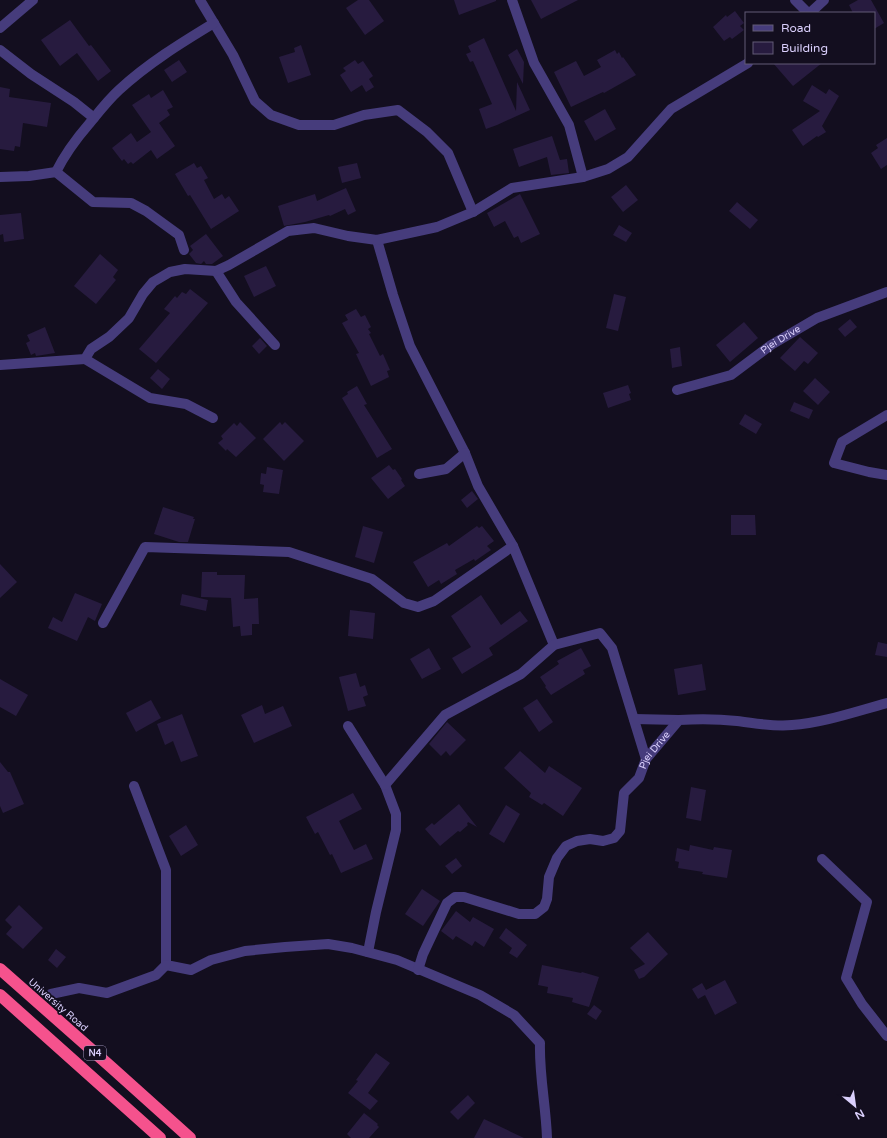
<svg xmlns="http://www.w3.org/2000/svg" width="887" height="1138" viewBox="0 0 887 1138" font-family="'Varela Round',sans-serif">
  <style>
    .building { fill: #271b3f }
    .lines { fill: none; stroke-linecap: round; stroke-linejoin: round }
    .street { stroke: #463c7c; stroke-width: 10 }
    .highway { stroke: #f5528d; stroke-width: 12 }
    .labels { text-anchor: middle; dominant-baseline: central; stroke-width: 3.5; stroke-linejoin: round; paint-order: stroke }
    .shield { fill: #130e1f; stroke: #9e95ba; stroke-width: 1 }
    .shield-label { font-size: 9px; font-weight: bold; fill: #dacffc }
    .street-label { font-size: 10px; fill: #dacffc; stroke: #130e1f }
  </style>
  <rect width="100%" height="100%" fill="#130e1f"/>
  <g class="building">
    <polygon points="358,0 369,0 384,21 365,35 346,8"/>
    <polygon points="454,0 496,0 496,1 459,15"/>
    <polygon points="531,0 578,0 541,19"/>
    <polygon points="858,0 871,0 884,23 874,29 874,13 853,13 849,5"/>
    <polygon points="735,11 744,23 740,26 744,30 732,39 730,37 724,41 713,27 726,15 727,17"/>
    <polygon points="70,20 89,46 91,45 111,71 98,81 77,53 60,66 41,40"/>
    <polygon points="484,38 516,111 517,82 530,110 497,125 486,129 479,109 492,104 473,61 470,62 466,54 471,52 468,46"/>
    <polygon points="301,45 311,75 288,83 279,57 295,52 294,48"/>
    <polygon points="517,49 524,62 523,84 508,55"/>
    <polygon points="615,50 617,54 619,52 622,58 623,57 636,75 604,93 603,92 571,107 554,72 576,61 584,76 601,67 597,60"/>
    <polygon points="179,60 187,72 172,82 164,70"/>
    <polygon points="355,60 358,64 363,61 373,76 369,79 374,87 366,92 362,85 351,92 340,75 346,71 343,68"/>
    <polygon points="773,63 822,63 793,86"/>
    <polygon points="812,85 826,94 829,89 839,96 822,126 826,132 818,137 817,136 803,146 792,130 820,111 803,101"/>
    <polygon points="0,87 10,89 9,97 51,103 47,127 23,123 20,147 15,146 14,151 0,149"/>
    <polygon points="163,90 173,107 167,110 170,115 159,123 175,146 157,159 151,150 133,164 131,162 128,164 124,159 122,161 112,148 131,133 137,142 151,132 132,105 149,94 151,98"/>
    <polygon points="605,109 616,129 595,141 584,121"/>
    <polygon points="552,136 560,160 567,159 569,173 551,175 547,157 519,167 513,149"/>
    <polygon points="887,138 887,165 881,169 871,153 878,148 876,145"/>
    <polygon points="194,163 197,168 201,166 208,178 204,180 214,199 222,194 225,199 229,196 239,211 211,229 190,195 188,196 175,174"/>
    <polygon points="357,163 361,178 342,183 338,167"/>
    <polygon points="626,185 638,200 623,212 611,197"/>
    <polygon points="346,188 356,211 348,215 345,209 330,216 329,215 305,222 284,226 278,206 315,194 317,201"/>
    <polygon points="520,194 540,234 521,243 518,236 514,238 505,221 494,227 487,213"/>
    <polygon points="737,202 758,220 750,229 729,211"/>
    <polygon points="21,213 24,239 4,242 3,234 0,235 0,215"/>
    <polygon points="619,225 632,233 626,242 613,235"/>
    <polygon points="206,234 223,256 212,264 206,264 204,261 201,264 196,263 189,254 193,250 190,246"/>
    <polygon points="100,254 118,270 113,277 116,280 96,304 74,286"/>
    <polygon points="266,266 276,286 254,297 244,276"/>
    <polygon points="190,289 208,303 156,363 139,349 170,313 164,309 175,296 177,298 182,292 186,294"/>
    <polygon points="614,294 626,297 618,331 606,328"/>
    <polygon points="356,309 361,317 365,315 371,327 368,329 371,333 369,334 380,356 383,354 390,370 387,371 389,377 371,386 356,354 359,353 342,323 348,320 345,315"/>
    <polygon points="850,319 857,327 845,337 838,329"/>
    <polygon points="744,322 758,338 730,362 716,345"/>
    <polygon points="45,327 55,353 36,356 35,353 31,355 26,343 30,341 27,335"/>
    <polygon points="800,337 818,353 808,364 804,361 795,371 780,358"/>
    <polygon points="260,338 267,346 259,354 252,346"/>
    <polygon points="680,347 682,366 672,368 670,349"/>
    <polygon points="158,369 170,379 162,389 150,378"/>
    <polygon points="815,378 830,392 818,405 803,391"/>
    <polygon points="628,385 631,393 629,394 631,400 608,408 603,393"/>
    <polygon points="357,386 367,404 364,405 392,449 377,458 342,398 348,394 347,392"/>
    <polygon points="794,402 813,410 809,419 790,411"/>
    <polygon points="745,414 762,424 756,434 739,424"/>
    <polygon points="240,422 256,438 236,457 227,449 226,451 218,443 223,439 221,436 234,423 237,426"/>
    <polygon points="280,422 282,425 285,422 304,441 284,461 263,439"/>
    <polygon points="389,465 393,470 395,469 402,479 401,480 405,486 388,499 371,478"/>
    <polygon points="267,467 283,470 279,494 263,492 264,485 260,484 261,473 266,474"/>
    <polygon points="472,491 478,499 467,508 461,500"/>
    <polygon points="163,507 194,517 193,519 195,519 188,542 179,542 154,534"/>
    <polygon points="731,515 755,515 756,535 731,535"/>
    <polygon points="363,526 383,532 374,563 355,557"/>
    <polygon points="477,526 479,528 482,526 494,541 487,546 491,550 475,561 474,559 455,570 457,574 441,584 439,580 428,587 413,562 447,543 449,546"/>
    <polygon points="0,564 17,582 0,598"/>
    <polygon points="202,572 217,572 217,575 245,575 244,599 258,598 259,624 252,624 252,635 241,636 240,626 233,627 231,598 201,597"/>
    <polygon points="75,593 102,604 95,621 88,617 77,641 48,628 53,617 62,622"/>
    <polygon points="182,594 208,600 206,611 180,605"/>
    <polygon points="481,595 501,625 520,611 528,621 489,648 493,655 462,674 452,658 471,647 451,616"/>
    <polygon points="350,610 375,613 373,639 348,636"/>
    <polygon points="878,642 887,644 887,657 875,655"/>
    <polygon points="429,648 441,669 422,679 410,659"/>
    <polygon points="581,648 591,666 583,670 585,674 551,695 545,687 546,686 540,677 559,664 557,661"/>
    <polygon points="702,664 706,690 678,695 674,669"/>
    <polygon points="356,673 360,687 365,685 368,695 363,697 366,706 348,711 339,677"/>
    <polygon points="0,679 28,695 16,716 0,707"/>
    <polygon points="537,699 553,722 539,732 523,708"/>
    <polygon points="151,700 161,718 136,732 126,713"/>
    <polygon points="262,705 265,714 283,706 292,726 254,743 241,715"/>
    <polygon points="182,714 198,756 181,762 173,741 165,745 157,724"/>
    <polygon points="447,722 466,740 450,756 446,751 441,756 429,744"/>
    <polygon points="520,751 545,773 549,766 582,788 563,816 544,803 542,805 529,797 531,793 504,768"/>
    <polygon points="0,762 8,772 10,772 24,804 3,813 0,806"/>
    <polygon points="691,787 706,790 701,821 686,818"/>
    <polygon points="353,793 362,809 339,821 354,850 366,844 373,859 341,873 332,854 330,855 318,832 315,834 306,817"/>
    <polygon points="459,804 477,827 468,822 467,824 468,825 460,832 458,831 440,846 425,829 432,823 434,825"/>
    <polygon points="506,805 520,814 504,843 489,834"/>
    <polygon points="186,825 198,845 181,856 169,836"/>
    <polygon points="690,845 713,850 714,847 732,850 727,878 702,874 703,872 678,868 679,862 675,861 677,848 689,851"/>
    <polygon points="456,858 462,866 452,874 445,866"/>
    <polygon points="422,889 440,901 423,926 405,914"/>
    <polygon points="19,905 43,928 23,949 6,934 12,927 5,920"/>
    <polygon points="456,911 470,922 473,917 494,929 484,947 475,941 472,946 456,936 453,940 441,931"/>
    <polygon points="506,928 527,945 517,958 509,953 512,948 499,938"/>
    <polygon points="648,932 668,954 644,977 639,979 634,970 645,964 630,948"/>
    <polygon points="56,949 66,957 57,968 48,960"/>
    <polygon points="542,965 581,973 582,972 599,977 589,1007 572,1002 573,998 547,993 548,987 538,985"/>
    <polygon points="725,980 737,1003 715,1015 705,995 698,999 692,989 702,983 706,990"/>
    <polygon points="594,1005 602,1011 596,1020 587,1014"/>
    <polygon points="376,1053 390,1063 368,1093 378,1101 370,1110 348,1093 358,1081 356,1080"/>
    <polygon points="468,1095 475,1103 458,1120 450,1112"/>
    <polygon points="364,1113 378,1124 377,1125 379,1127 369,1138 351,1138 347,1134"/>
    <polygon points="484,1119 524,1138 474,1138"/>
  </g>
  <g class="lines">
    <g class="street">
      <polyline points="200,0 233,55 255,101 271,115 299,125 334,125 364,115 398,110 427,132 448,153 473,212"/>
      <polyline points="512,0 534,63 569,125 583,177"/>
      <polyline points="795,0 808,13"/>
      <polyline points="810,13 824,0"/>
      <polyline points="0,28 33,0"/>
      <polyline points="0,50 31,74 74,102 94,118"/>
      <path d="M 56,172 C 65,154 76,139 89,124 C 98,113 108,100 119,90 C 147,64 181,43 214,23"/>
      <polyline points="0,177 29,176 56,172 93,202 131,203 146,211 179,235 184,250"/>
      <polyline points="377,240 393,295 410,346 465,453 478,486 513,546 554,645"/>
      <polyline points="216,271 236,302 275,345"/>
      <polyline points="85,359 150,398 186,404 213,418"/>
      <polyline points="0,365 85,359 91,349 109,337 129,318 143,294 153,282 170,272 185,269 216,271 229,265 288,231 314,228 348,236 377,240 437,227 473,212 512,188 583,177 608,169 628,157 671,109 748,63"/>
      <path id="s1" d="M 677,390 L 731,375 L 771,345 L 817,318 L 887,292"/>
      <polyline points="887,415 842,442 834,463 869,472 887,475"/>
      <polyline points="419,474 446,469 465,453"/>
      <polyline points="103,623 145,547 289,552 372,579 404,603 418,607 434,601 513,546"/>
      <polyline points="634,719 679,720"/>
      <polyline points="348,726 385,785 396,814 396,830 376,912 368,952"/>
      <polyline points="385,785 445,715 521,674 554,645 600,633 612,648 646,759"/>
      <path d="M 134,786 L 166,870 L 166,965 L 191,970 L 211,960 L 245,951 L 285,947 L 328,944 L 352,948 L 397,960 L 480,995 L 514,1015 L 540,1043 C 539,1075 546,1106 547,1138"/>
      <polyline points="822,859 867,902 846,978 862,1004 887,1036"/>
      <path id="s2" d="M 418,970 L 423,954 L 447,903 L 455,897 L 464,897 L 519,914 L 535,914 L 544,907 L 547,899 L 549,877 L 557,858 L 566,846 L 577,841 L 590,839 L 603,841 L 614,838 L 620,831 L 624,793 L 639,778 L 646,759 L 679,720 C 698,719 718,719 737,721 C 755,723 773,727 792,725 C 823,723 857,711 887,703"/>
      <polyline points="51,994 79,988 107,993 156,975 166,965"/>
    </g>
    <g class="highway">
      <polyline points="0,969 111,1067 190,1138"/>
      <polyline points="0,995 160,1138"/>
    </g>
  </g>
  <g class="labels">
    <rect class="shield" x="84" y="1046" width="22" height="14" rx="3"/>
    <g class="shield-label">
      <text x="95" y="1053">N4</text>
    </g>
    <g class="street-label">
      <text stroke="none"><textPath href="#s1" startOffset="117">Pjei Drive</textPath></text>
      <text stroke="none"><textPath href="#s2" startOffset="394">Pjei Drive</textPath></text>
      <text transform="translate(58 1005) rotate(41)">University Road</text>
    </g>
  </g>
  <rect x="745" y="12" width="130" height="52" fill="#130e1f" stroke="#635b77"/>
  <rect x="753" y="25" width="20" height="6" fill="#463c7c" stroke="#635b77"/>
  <text x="781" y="32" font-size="12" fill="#dacffc">Road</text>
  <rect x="753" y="42" width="20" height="12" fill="#271b3f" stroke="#635b77"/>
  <text x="781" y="52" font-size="12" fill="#dacffc">Building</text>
  <g transform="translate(855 1106) rotate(151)" stroke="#130e1f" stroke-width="3" paint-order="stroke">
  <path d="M0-3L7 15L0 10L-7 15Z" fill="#dacffc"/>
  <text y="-6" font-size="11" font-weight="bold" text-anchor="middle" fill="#dacffc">N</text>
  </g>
</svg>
